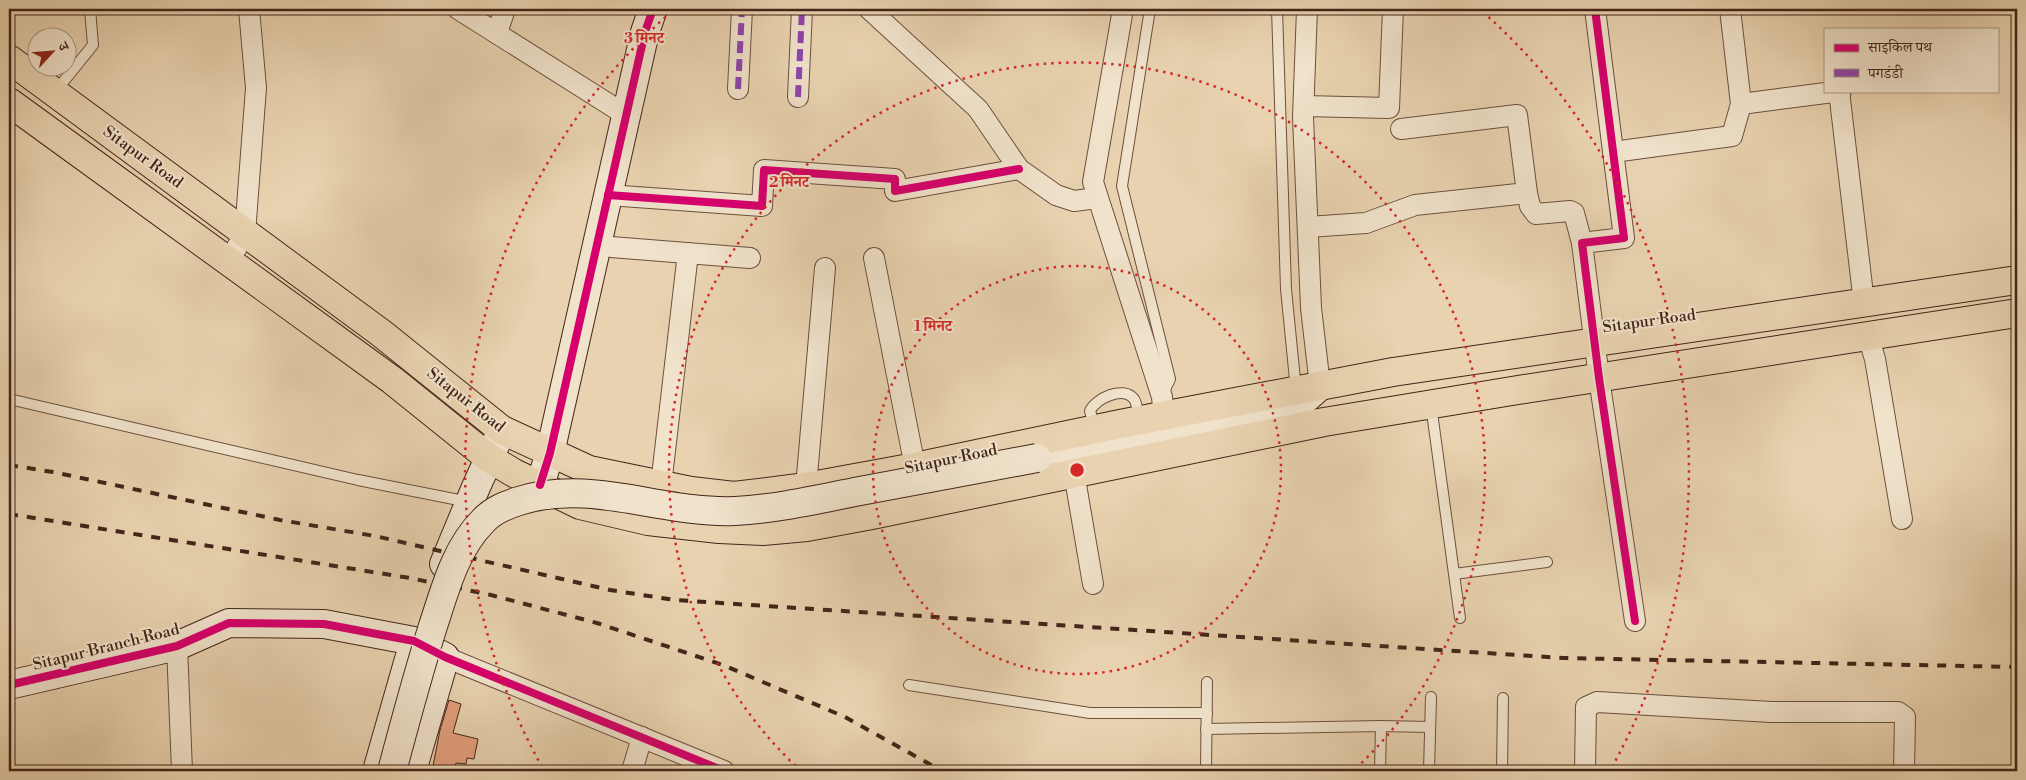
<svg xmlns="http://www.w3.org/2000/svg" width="2026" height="780" viewBox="0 0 2026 780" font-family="'Libre Bodoni','Noto Serif Devanagari',serif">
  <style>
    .building { fill: #e3a07c; stroke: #432519 }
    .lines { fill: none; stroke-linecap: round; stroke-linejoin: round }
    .lane-casing { stroke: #6c503e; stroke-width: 12 }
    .street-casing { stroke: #6c503e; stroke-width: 22 }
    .secondary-casing { stroke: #432519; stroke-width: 30 }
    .primary-casing { stroke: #432519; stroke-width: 30 }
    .lane { stroke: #f0e2cb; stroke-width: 10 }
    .street { stroke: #f0e2cb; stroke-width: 20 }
    .secondary { stroke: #f0e2cb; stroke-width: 28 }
    .primary { stroke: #e8d2af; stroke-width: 28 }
    .rail { stroke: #432519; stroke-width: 4; stroke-dasharray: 9 9; stroke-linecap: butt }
    .secondary-bridge-casing { stroke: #432519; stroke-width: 30; stroke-linecap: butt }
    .secondary-bridge { stroke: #f0e2cb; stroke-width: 28 }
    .quiet { stroke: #8e44ad; stroke-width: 6; stroke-dasharray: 12 6; stroke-linecap: butt }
    .cycleway-casing { stroke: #f0e2cb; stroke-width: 11 }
    .cycleway { stroke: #d6006c; stroke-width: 8 }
    .ring { fill: none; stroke: #d62828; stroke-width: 2.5; stroke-dasharray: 2.5 5 }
    .labels { text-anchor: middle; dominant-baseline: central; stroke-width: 4; stroke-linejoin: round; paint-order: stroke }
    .street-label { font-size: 16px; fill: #432519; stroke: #f0e2cb }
    .centre { fill: #d62828; stroke: #f0e2cb; stroke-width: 2.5 }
    .ring-label { font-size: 15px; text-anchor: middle; font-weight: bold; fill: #d62828; stroke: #f0e2cb; stroke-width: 4; stroke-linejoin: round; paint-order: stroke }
  </style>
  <rect width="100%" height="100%" fill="#e8d2af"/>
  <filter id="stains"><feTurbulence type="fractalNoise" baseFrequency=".004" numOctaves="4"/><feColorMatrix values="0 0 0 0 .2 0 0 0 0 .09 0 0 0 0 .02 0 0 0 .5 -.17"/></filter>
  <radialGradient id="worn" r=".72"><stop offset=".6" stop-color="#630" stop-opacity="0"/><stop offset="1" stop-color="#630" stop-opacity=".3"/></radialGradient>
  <polygon class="building" points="449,700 461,704 453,733 478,739 474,759 467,758 466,764 456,763 454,771 432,771 440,730"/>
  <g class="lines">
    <defs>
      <g id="lane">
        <polyline points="1150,9 1122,186 1170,379 1162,396"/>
        <polyline points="1277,9 1286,289 1296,390"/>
        <polyline points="55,92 93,45 90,9"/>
        <polyline points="9,399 358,480 469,502"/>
        <polyline points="1431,405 1460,618"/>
        <path d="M 1095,428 L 1090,411 C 1095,399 1123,385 1134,399 C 1137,403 1138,413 1139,418"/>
        <polyline points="1454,574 1547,562"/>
        <polyline points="909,685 1090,713 1207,713"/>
        <polyline points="1206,729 1381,726 1430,727"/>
        <polyline points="1206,771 1207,682"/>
        <polyline points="1380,771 1381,726"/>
        <polyline points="1429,771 1431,697"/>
        <polyline points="1502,771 1503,698"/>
      </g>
      <g id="street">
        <polyline points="458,9 626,115"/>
        <polyline points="869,9 978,109 1019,169 1056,195 1074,201 1097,198"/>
        <polyline points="1123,9 1093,182 1162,397 1164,416"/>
        <polyline points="1307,9 1303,117 1311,308 1320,386"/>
        <polyline points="1595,9 1624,238 1582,243 1599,378 1635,621"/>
        <polyline points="1730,9 1741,104 1841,91"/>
        <polyline points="497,33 505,9"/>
        <polyline points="738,89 742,9"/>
        <polyline points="1839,91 1864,303"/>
        <polyline points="798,97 802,9"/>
        <polyline points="1304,106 1389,108 1393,9"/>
        <polyline points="1613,152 1732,136 1741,104"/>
        <polyline points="1527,193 1530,206 1536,214 1570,211 1574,213 1582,243"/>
        <polyline points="608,195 762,206 764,170 895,179 895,191 1019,169"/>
        <polyline points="1308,227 1366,223 1415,205 1527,193 1517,115 1401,129"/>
        <polyline points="611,247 750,258"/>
        <polyline points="874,258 915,467"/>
        <polyline points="228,263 245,233 256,88 249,9"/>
        <polyline points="1868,336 1875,359 1902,519"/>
        <polyline points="1074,473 1093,584"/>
        <polyline points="661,485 688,253"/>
        <polyline points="806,487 825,268"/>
        <polyline points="177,646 182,771"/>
        <polyline points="445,657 724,771"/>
        <polyline points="632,771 642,737"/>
        <polyline points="1585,771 1586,707 1597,702 1771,712 1898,712 1905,717 1904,771"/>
      </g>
      <g id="secondary">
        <polyline points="1037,458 1294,409 1320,386"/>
        <polyline points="540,485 550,453 645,32 653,9"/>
        <polyline points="444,564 476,487 502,430"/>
        <polyline points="9,685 177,646 229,623 324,624 414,641 445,657 412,771"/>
        <polyline points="377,771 409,659"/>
      </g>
      <g id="primary">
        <polyline points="9,59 381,333 502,430 589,470 691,491 734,496 806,487 915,467 1120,424 1393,372 2017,280"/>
        <polyline points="9,102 392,380 489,458 514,473 580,505 648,521 719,529 763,531 807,527 872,515 1324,422 1518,390 2017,313"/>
      </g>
    </defs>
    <use href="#lane" class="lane-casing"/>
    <use href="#street" class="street-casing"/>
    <use href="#secondary" class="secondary-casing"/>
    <use href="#primary" class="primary-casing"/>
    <use href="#lane" class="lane"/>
    <use href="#street" class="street"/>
    <use href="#secondary" class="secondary"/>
    <use href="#primary" class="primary"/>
    <g class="rail">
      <polyline points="9,465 53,472 280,520 375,536 610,590 675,600 1563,658 2017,667"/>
      <polyline points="9,514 410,578 491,595 597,623 723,665 845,717 942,771"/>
    </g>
    <defs>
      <path id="secondary-bridge" d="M 392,771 C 405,722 418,674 433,626 C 445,590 455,549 483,521 C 493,510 506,505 519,501 C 591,478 662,514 735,511 C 777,509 819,499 860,491 C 919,480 978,469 1037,458"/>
    </defs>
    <use href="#secondary-bridge" class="secondary-bridge-casing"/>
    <use href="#secondary-bridge" class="secondary-bridge"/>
    <g class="quiet">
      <polyline points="738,89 742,9"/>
      <polyline points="798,97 802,9"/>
    </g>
    <defs>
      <g id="cycleway">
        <polyline points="1595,9 1624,238 1582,243 1599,378 1635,621"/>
        <polyline points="608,195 762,206 764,170 895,179 895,191 1019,169"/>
        <polyline points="540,485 550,453 645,32 653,9"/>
        <polyline points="9,685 177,646 229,623 324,624 414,641 445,657 724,771"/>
      </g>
    </defs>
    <use href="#cycleway" class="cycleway-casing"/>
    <use href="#cycleway" class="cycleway"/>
  </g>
  <g class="ring">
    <circle cx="1077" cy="470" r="204"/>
    <path d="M801 771A408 408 0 1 1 1353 771"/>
    <path d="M542 767A612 612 0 0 1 671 12M1483 12A612 612 0 0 1 1612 767"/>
  </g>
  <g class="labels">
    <g class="street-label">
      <text transform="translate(143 157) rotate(36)">Sitapur Road</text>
      <text transform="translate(1649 321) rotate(-8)">Sitapur Road</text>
      <text transform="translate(466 400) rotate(38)">Sitapur Road</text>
      <text transform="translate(951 459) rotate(-12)">Sitapur Road</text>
      <text transform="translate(106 647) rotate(-14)">Sitapur Branch Road</text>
    </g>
  </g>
  <circle cx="1077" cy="470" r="8" class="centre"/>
  <g class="ring-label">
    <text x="644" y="43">3 मिनट</text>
    <text x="789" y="187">2 मिनट</text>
    <text x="933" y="331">1 मिनट</text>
  </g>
  <rect width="2026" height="780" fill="none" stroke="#e8d2af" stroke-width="30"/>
  <rect x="10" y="10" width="2006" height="760" fill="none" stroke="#432519" stroke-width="2.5"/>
  <rect x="15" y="15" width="1996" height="750" fill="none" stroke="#432519"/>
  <rect x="1824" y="28" width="175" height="65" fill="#f0e2cb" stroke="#ab9684"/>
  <rect x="1834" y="44" width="25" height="8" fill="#d6006c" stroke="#ab9684"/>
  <text x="1868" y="52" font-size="15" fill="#432519">साइकिल पथ</text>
  <rect x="1834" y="69" width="25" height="8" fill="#8e44ad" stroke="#ab9684"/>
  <text x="1868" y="78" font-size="15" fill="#432519">पगडंडी</text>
  <g transform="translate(52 52) rotate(64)"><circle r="24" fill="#f0e2cb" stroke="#ab9684"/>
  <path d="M0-4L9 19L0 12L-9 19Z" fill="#8f2418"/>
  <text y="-8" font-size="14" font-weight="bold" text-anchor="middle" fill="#432519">उ</text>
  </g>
  <rect width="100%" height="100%" filter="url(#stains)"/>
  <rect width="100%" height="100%" fill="url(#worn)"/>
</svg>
